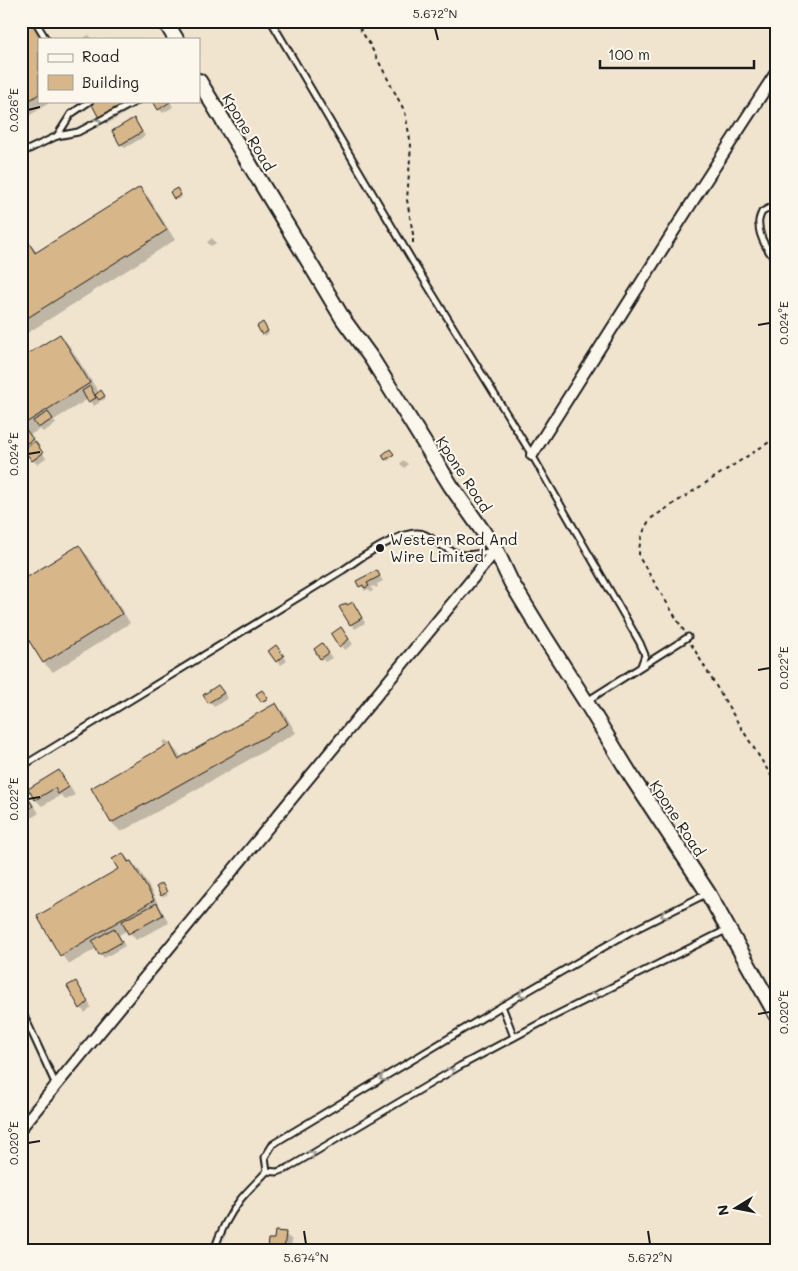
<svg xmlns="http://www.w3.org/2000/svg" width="798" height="1271" viewBox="0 0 798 1271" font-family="Mali,sans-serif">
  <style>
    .built { fill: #f0e4cf; fill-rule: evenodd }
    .shadow { fill: #0003 }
    .building { fill: #d7b78a; stroke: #1c1c1c }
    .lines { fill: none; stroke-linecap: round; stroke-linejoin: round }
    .service-casing { stroke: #1c1c1c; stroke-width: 9 }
    .minor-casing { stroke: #1c1c1c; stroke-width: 14 }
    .secondary-casing { stroke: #1c1c1c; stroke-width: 18 }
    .path { stroke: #1c1c1c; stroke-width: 2; stroke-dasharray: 4 4; stroke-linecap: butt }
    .service { stroke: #fbf7ec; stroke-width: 5 }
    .minor { stroke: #fbf7ec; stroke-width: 10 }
    .secondary { stroke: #fbf7ec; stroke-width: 14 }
    .oneway { stroke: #97948e }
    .ticks { fill: none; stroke: #1c1c1c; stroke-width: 2 }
    .poi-dot { fill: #1c1c1c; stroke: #fbf7ec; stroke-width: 2 }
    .labels { text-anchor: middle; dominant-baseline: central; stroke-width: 4; stroke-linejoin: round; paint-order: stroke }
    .street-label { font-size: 15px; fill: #1c1c1c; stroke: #fbf7ec }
    .poi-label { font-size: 15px; fill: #1c1c1c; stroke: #fbf7ec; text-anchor: start }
    .neatline { fill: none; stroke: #1c1c1c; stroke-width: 2 }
    .ticks-label { font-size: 12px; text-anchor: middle; fill: #1c1c1c }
  </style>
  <rect width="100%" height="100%" fill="#fbf7ec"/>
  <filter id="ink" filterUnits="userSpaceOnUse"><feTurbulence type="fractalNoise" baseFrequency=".02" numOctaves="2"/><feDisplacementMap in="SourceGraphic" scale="10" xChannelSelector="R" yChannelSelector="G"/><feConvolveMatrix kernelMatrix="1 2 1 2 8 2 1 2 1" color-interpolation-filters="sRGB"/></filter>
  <g filter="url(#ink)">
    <path class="built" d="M 21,21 L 777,21 L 777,1250 L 21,1250 ZM 39,39 L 199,39 L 199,101 L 39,101 Z"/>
    <g class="shadow">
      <polygon points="21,21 34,21 45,39 39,39 39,101 52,101 21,121"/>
      <polygon points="99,21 108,21 103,25"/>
      <polygon points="89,35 92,39 82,39"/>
      <polygon points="89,101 128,101 132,109 107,124 100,117 93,106"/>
      <polygon points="155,101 170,101 173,107 163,113 159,109"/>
      <polygon points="134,120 138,124 145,136 125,148 121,144"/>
      <polygon points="140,189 149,198 175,240 21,337 21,246 28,242 38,253"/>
      <polygon points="177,189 182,197 176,200 171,193"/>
      <polygon points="212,238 216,243 211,246 207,242"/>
      <polygon points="264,325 269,333 265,336 259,326"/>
      <polygon points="60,336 69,345 99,393 103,394 106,398 102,401 98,397 100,402 94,406 88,399 54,420 56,424 43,432 40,429 30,435 46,458 37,464 32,460 28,447 21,439 21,360"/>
      <polygon points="392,453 394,456 388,461 386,459"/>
      <polygon points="403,460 408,464 405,468 400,464"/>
      <polygon points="79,547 88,556 130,623 53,672 44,663 21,626"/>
      <polygon points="376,571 383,581 377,584 378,587 376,588 374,586 371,587 373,591 371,592 368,589 365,591 358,581"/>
      <polygon points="353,604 357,608 365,623 355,629 351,624 348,607"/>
      <polygon points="345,633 353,644 345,650 332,635"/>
      <polygon points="326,649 332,658 325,662 321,658"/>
      <polygon points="280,651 287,661 281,665 277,661"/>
      <polygon points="220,688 228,698 214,707 205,695"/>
      <polygon points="264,693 268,700 264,703 258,695"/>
      <polygon points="276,705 285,714 296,733 121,832 112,823 93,788 165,747 162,742 166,740 179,754 181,758"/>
      <polygon points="58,772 65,779 75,795 66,800 61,795 42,806 36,800"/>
      <polygon points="23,792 30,799 39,813 21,825 21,794"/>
      <polygon points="123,854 140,871 169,923 136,940 128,930 119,935 125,946 104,958 97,948 70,964 61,955 119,869"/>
      <polygon points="163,887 168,895 163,897 162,895"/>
      <polygon points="76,983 80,987 91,1007 85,1013 81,1008 69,987"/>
      <polygon points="21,1065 28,1076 21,1080"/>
      <polygon points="285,1234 292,1240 291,1250 268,1250 275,1240"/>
    </g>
    <g class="building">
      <polygon points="21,21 31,21 43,39 39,39 39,94 21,106"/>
      <polygon points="94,101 126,101 126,102 99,118 91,103"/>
      <polygon points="153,101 169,101 170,102 158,110"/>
      <polygon points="134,118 142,132 120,145 112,131"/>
      <polygon points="140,187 167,230 21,322 21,245 28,241 35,253"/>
      <polygon points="177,188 181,195 174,199 170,192"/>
      <polygon points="263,322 268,331 262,335 257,326"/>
      <polygon points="60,334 90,383 21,426 21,358"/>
      <polygon points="90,386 96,398 88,402 82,391"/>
      <polygon points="101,390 105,396 99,400 95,395"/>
      <polygon points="48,412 53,419 38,428 33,421"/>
      <polygon points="24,427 33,439 24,445 21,441 21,429"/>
      <polygon points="35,441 43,453 32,461 23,449"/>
      <polygon points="390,449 394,454 385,460 382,455"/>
      <polygon points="79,545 122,614 43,663 21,628 21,581"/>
      <polygon points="377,570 380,576 367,583 369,586 365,588 363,585 359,587 356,581"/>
      <polygon points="353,602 362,618 350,625 339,607 346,603 347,605"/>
      <polygon points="341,627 349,639 339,647 331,634"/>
      <polygon points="322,643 329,653 320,659 314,649"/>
      <polygon points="276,645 284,656 276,662 268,651"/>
      <polygon points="218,685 224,693 208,703 203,695"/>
      <polygon points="262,690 268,698 261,702 256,694"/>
      <polygon points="276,703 288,724 111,823 91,788 170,743 178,759"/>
      <polygon points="59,770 69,787 58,794 55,788 35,800 28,789"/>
      <polygon points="23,791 33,806 21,814 21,792"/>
      <polygon points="123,853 128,862 131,861 154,900 60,956 37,916 118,869 112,859"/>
      <polygon points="162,883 167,892 161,896 156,887"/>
      <polygon points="157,903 163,915 128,934 122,921"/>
      <polygon points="114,928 122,942 99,955 92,941"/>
      <polygon points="76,981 88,1002 80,1009 67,986"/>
      <polygon points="275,1231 286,1232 284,1250 267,1250 268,1239 274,1239"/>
    </g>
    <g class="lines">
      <defs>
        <g id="service">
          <polyline points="35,21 46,39"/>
          <polyline points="271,21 413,262 532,455 640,643 645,655 641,666"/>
          <polyline points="57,136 71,114 90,101"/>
          <polyline points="21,153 57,136 78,132 137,101"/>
          <path d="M 777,204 L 762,212 C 760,216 758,221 759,225 C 759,238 769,252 777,263"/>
          <polyline points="587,701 688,637"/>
          <path d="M 21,767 L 343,570 C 358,559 400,531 418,533 C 424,533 430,537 435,541 C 459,558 464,557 493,551"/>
          <polyline points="502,1006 514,1037"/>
          <polyline points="21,1009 56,1085"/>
          <polyline points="267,1171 265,1157 273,1144 502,1006 628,933 708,893"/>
          <polyline points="267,1171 277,1172 288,1168 460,1066 548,1019 728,929"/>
          <path d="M 214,1250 C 220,1232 229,1215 240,1200 C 248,1190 258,1181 267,1171"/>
        </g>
        <g id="minor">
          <polyline points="532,455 701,188 777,71"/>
          <polyline points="21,1128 496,550"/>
        </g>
        <g id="secondary">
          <polyline points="165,21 176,39"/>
          <polyline points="199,81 309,262 343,319 372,359 451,486 496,550 511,582 544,636 586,702 633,779 708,893 777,1016"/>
        </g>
      </defs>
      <use href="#service" class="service-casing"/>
      <use href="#minor" class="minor-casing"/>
      <use href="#secondary" class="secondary-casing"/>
      <g class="path">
        <polyline points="355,21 369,43 405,112 411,145 407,200 413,234 413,247"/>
        <path d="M 684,631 L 639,557 C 639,541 642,533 650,519 L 777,437"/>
        <polyline points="691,644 737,721 777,785"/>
      </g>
      <use href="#service" class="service"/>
      <use href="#minor" class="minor"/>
      <use href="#secondary" class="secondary"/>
    </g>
    <defs><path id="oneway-chevron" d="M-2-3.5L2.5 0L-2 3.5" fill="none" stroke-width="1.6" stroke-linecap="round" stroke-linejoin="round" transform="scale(1.25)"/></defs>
    <g class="oneway">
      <use href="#oneway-chevron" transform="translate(98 122) rotate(-28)"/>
      <use href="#oneway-chevron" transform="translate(664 915) rotate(154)"/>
      <use href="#oneway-chevron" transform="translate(522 994) rotate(150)"/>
      <use href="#oneway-chevron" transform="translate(595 996) rotate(-27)"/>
      <use href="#oneway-chevron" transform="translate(451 1071) rotate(-31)"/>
      <use href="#oneway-chevron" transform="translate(383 1078) rotate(149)"/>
      <use href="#oneway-chevron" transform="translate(312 1154) rotate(-31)"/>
    </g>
  </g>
  <path class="ticks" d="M 435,28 L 438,40M 28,110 L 40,107M 758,325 L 770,323M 28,454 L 40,452M 758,670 L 770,668M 28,799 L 40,797M 758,1014 L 770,1012M 28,1143 L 40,1141M 304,1231 L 306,1244M 648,1231 L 650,1244"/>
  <circle class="poi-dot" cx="380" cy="548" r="5"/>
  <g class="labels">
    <g class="street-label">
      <text transform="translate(249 132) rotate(59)">Kpone Road</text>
      <text transform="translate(464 474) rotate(57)">Kpone Road</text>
      <text transform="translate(678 818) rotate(57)">Kpone Road</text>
    </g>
    <g class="poi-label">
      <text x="390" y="539">Western Rod And<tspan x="390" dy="17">Wire Limited</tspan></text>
    </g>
  </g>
  <rect width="798" height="1271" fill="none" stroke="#fbf7ec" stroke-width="55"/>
  <rect x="38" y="38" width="162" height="65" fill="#fbf7ec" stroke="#a29f99"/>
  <rect x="48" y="54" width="25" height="8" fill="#fbf7ec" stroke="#a29f99"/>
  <text x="82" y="62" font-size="15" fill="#1c1c1c">Road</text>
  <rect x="48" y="75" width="25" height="15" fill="#d7b78a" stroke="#a29f99"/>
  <text x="82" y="88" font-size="15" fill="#1c1c1c">Building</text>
  <g transform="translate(736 1208) rotate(260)" stroke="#fbf7ec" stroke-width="4" paint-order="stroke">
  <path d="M0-4L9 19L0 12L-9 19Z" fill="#1c1c1c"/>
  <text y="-8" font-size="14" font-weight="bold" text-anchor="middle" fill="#1c1c1c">N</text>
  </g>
  <path d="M600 60v8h154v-8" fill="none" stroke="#1c1c1c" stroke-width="2.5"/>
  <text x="608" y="60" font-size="15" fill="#1c1c1c" stroke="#fbf7ec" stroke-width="4" paint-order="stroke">100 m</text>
  <rect x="28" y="28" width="742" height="1216" class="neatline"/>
  <g class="ticks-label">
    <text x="435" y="18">5.672°N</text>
    <text transform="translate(14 110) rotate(-90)" y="4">0.026°E</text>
    <text transform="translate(784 323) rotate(-90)" y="4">0.024°E</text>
    <text transform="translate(14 454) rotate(-90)" y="4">0.024°E</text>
    <text transform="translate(784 668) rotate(-90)" y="4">0.022°E</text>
    <text transform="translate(14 799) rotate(-90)" y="4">0.022°E</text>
    <text transform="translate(784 1012) rotate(-90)" y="4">0.020°E</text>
    <text transform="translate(14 1143) rotate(-90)" y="4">0.020°E</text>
    <text x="306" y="1262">5.674°N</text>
    <text x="650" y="1262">5.672°N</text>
  </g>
</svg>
